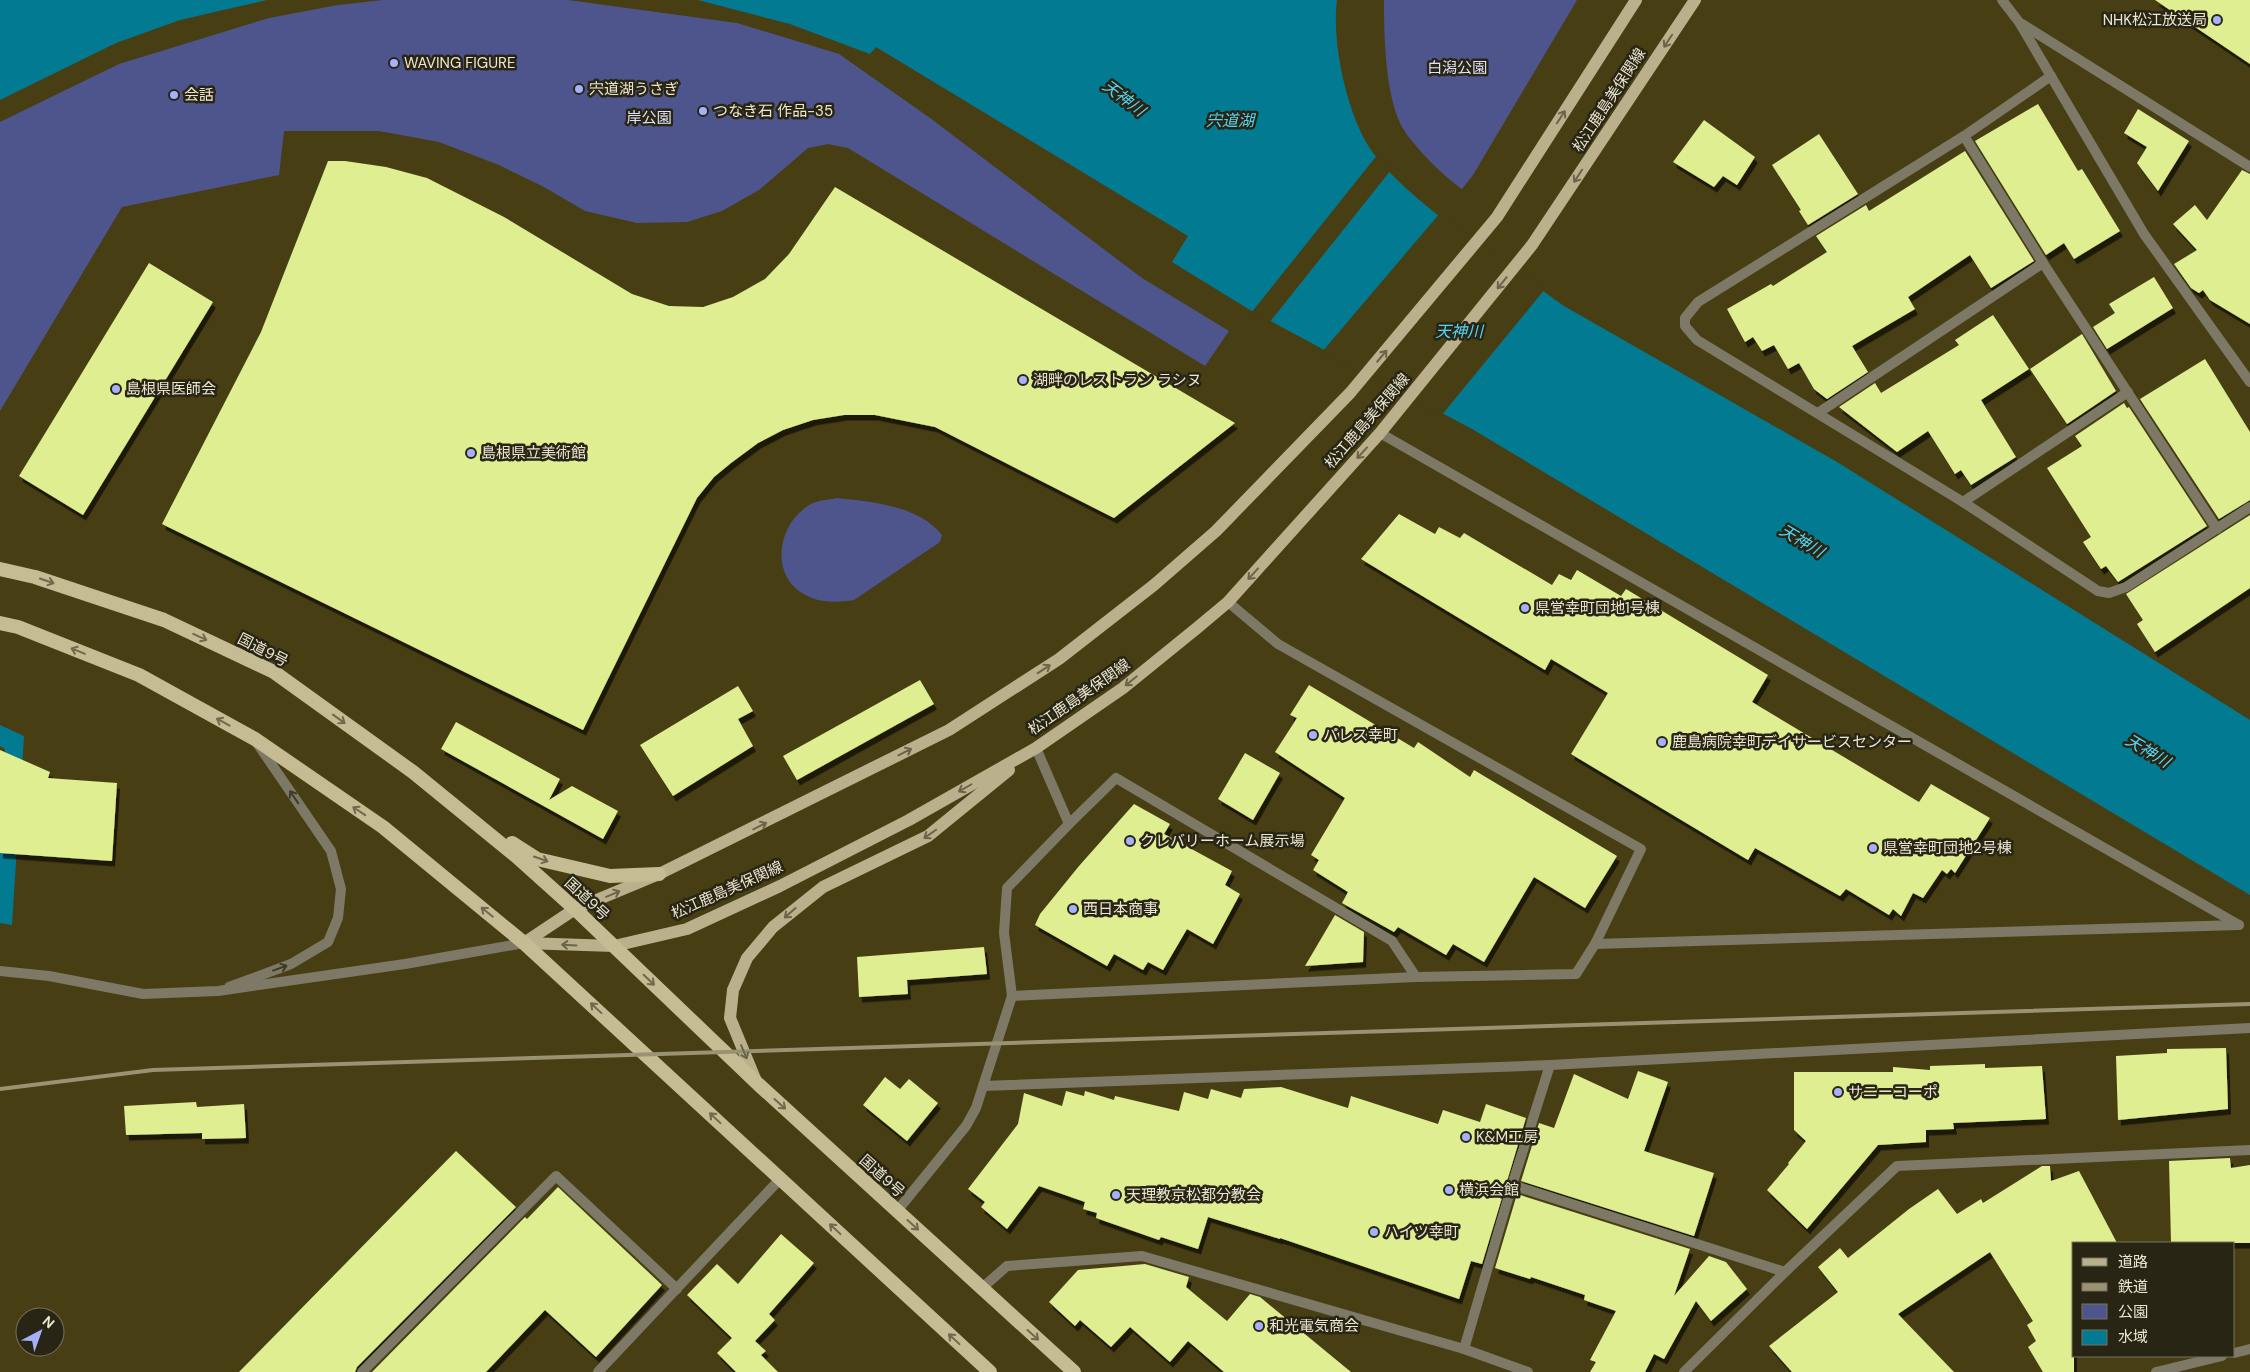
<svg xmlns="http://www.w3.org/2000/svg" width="2250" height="1372" viewBox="0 0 2250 1372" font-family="'DM Sans','Noto Sans JP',sans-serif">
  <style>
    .green { fill: #4e558d }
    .water { fill: #027b92 }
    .pier { fill: #483e14 }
    .building { fill: #deee90; filter: url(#shadow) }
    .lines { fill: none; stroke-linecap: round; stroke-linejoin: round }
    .service { stroke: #7d7966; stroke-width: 10 }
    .minor { stroke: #7d7966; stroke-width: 10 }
    .tertiary { stroke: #7d7966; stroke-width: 10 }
    .primary { stroke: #bab18c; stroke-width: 12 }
    .trunk { stroke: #c6bc93; stroke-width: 14 }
    .rail { stroke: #9a9372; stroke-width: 4 }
    .oneway { stroke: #6a644a }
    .oneway2 { stroke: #70694d }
    .oneway3 { stroke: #3e3a28 }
    .poi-dot { fill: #a5b1fc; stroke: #292514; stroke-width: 2 }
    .labels { text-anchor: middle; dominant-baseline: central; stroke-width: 5; stroke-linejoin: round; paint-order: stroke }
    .poi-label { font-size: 15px; fill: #ebe6cf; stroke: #292514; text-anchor: start }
    .park-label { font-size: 15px; fill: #dfe3f9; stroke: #292514 }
    .street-label { font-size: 15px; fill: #ebe6cf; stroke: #292514 }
    .water-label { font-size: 16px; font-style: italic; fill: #53d5f4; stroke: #292514 }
  </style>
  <defs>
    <filter id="shadow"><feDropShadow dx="3" dy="5.5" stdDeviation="0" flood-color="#0009"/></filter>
  </defs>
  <rect width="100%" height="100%" fill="#483e14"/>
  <g class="green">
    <polygon points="383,0 568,0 737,23 839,54 930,118 1142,278 1229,331 1205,366 848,148 828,144 808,148 759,190 722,211 687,222 637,223 585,211 544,187 499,165 439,142 379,131 284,131 279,175 122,207 0,411 0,122 119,64 269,18 338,5"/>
    <path d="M 1384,0 L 1577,0 L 1473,175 L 1462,189 C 1445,178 1410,143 1401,125 C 1385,93 1384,36 1384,0 Z"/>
    <path d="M 837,498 C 872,502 918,505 942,535 L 940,542 L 854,600 C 841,602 824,603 812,598 C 768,582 775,524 811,504 C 818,500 829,500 837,498 Z"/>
  </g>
  <g class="water">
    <polygon points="0,0 267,0 180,20 116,43 0,100"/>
    <path d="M 698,0 L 1337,0 C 1331,42 1348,121 1374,154 C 1394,180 1419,200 1444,220 L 1330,353 L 1250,310 L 1172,262 L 1188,236 L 876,47 L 870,54 L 790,24 Z"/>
    <polygon points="1445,221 1564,306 1837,462 2250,720 2250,895 1472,429 1331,354"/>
    <polygon points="0,725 24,736 12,925 0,923 0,825 5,749 0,746"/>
  </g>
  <g class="pier">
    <polygon points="1378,154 1391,170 1269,323 1251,313"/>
    <polygon points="1440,213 1545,289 1441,416 1322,352"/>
  </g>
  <g class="building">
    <polygon points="2155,0 2250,0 2250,64"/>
    <polygon points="2038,104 2078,171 2082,169 2120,231 2074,259 2064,243 2046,255 1975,141"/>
    <polygon points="2138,109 2189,141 2158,191 2137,163 2147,147 2124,133"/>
    <polygon points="1704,120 1755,157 1737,185 1723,176 1714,187 1673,162"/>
    <polygon points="1819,134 1858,194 1808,225 1799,211 1801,210 1772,165"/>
    <polygon points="1965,151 2034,261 1991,288 1970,255 1908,297 1915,309 1852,346 1868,372 1827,399 1814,389 1799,363 1788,369 1774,345 1762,351 1753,337 1745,342 1727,309 1771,284 1773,286 1827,252 1816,236 1866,205 1869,211"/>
    <polygon points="328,161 345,161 386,167 427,178 504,217 632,294 669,306 703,307 733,297 765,279 789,254 835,187 1235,423 1114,518 935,427 875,415 844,415 813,420 783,430 758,443 731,463 714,477 697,498 583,730 162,524 261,332"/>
    <polygon points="2242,170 2250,174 2250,324 2210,300 2203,290 2199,293 2191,288 2174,264 2197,250 2173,224 2195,205 2207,220"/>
    <polygon points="149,263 213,302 83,515 19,476"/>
    <polygon points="2154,277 2173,308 2107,349 2093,327 2115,313 2109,304"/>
    <polygon points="1993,315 2029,369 1981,400 2016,457 1971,485 1961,470 1955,474 1928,431 1897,452 1839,407 1875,383 1881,393 1959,345 1955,340"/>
    <polygon points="2082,334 2116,391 2067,424 2030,369"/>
    <polygon points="2205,359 2250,432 2250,500 2219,519 2140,399"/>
    <polygon points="2124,403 2127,408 2129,407 2207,526 2118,582 2106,566 2101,569 2083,542 2091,537 2047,468 2082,446 2075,436"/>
    <polygon points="1399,514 1435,534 1439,527 1460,538 1464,533 1552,585 1559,574 1571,580 1577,570 1621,596 1626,589 1768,675 1752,702 1919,802 1931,784 1990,818 1955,873 1951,869 1947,874 1942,870 1923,898 1913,893 1901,916 1893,909 1889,915 1846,889 1840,896 1755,848 1748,860 1571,754 1608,693 1551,659 1545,670 1361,559"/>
    <polygon points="2250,515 2250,588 2155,652 2137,624 2143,620 2126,594"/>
    <polygon points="920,680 934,704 797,780 783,756"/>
    <polygon points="1309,685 1414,748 1418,742 1470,777 1474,770 1617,856 1585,908 1534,877 1484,962 1453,944 1446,955 1398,927 1394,932 1342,903 1348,892 1313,870 1319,860 1311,855 1345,798 1275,752 1297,718 1290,715"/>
    <polygon points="738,686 753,711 738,719 753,746 673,796 640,745"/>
    <polygon points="456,722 560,779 549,800 572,786 618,811 603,839 441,749"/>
    <polygon points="0,750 50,772 48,778 117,783 112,861 0,853"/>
    <polygon points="1245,753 1280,773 1253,820 1218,799"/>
    <polygon points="1134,804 1170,824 1164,834 1232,871 1225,885 1240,894 1213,944 1187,929 1163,970 1148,962 1143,970 1114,954 1107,966 1035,925 1040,914 1079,866"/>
    <polygon points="1335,915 1364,932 1363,962 1305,966"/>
    <polygon points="984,947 987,974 907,980 908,994 859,997 857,957"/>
    <polygon points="2226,1048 2228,1109 2118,1120 2116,1056 2167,1053 2167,1049"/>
    <polygon points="1985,1064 1985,1068 2042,1066 2046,1119 1953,1123 1954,1129 1926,1130 1926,1142 1878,1145 1807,1229 1767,1190 1789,1164 1788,1163 1806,1141 1794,1130 1794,1072 1893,1072 1893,1067 1930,1070 1930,1066"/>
    <polygon points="1638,1071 1668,1082 1644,1151 1714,1173 1694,1236 1521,1181 1539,1123 1554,1128 1574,1074 1628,1099"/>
    <polygon points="885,1077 900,1089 909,1079 938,1103 907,1141 863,1105"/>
    <polygon points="1281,1087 1348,1108 1351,1096 1438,1124 1443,1110 1480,1122 1486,1104 1526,1118 1482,1264 1471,1261 1459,1299 1280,1238 1280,1239 1208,1217 1198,1249 1161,1237 1159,1240 1096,1218 1097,1213 1083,1209 1085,1202 1039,1186 1007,1229 981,1207 985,1202 968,1189 1018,1124 1024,1093 1062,1106 1066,1091 1084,1096 1085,1091 1114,1100 1115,1096 1179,1111 1184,1092 1208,1099 1211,1089 1241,1098 1244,1089"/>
    <polygon points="196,1102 197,1107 244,1104 246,1138 202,1139 202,1133 126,1135 124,1106"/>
    <polygon points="456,1151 516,1207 357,1367 355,1372 239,1372"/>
    <polygon points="2230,1158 2231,1168 2250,1165 2250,1243 2171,1243 2169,1161"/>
    <polygon points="2042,1166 2050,1166 2051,1181 2079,1171 2117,1243 2074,1243 2074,1372 2043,1372 2028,1347 2036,1341 2027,1325 2033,1321 1990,1252 1898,1314 1954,1372 1792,1372 1769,1346 1838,1292 1818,1267 1840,1248 1848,1258 1909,1209 1938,1189 1957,1214 1981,1199 1983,1203"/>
    <polygon points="558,1187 662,1285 596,1357 545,1310 486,1372 372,1372 525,1217 527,1219"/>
    <polygon points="1517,1194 1690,1249 1674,1296 1709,1256 1726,1262 1747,1289 1711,1321 1696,1301 1664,1359 1654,1354 1645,1372 1590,1372 1596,1362 1590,1360 1616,1311 1584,1300 1585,1295 1531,1277 1530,1279 1495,1268"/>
    <polygon points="781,1234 814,1263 769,1314 775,1320 755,1341 766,1351 761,1355 778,1372 736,1372 717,1353 732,1338 687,1295 717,1264 738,1284"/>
    <polygon points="1145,1264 1189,1277 1186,1287 1227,1321 1250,1294 1260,1297 1351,1372 1224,1372 1188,1341 1170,1362 1130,1327 1111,1347 1080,1320 1075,1326 1049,1302 1078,1270"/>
  </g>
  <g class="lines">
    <g class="service">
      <polyline points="2051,76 1964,136 1698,302 1685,318 1685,326 1697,340 1963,502 2098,591 2109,593 2126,587 2250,507"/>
      <polyline points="1964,136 2043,263 2217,529"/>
      <polyline points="1818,413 2043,263"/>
      <polyline points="1963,502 2128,392"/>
      <polyline points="1595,944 2239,925"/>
    </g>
    <g class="minor">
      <polyline points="2002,0 2019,22 2144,234 2250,382"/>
      <polyline points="2022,24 2250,167"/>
      <polyline points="1380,433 2239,925"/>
      <polyline points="1036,748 1069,824 1007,888 1004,933 1012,996 1416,977 1576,974 1595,944 1641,849 1278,644 1228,602"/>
      <polyline points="1069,824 1116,778 1392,941 1416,977"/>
      <polyline points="229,987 291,964 328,942 338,918 341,889 331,851 257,743"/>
      <polyline points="1012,996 983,1086 1550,1065 2250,1028"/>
      <polyline points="1512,1185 1785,1272"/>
      <polyline points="897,1211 966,1126 976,1108 983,1086"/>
      <polyline points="982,1288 1007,1266 1142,1256 1464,1349 1528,1372"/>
      <polyline points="1464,1349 1512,1185 1550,1065"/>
      <polyline points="2234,1353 2250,1349"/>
      <polyline points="362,1372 556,1176 677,1289"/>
      <polyline points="598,1372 781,1178"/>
      <polyline points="1684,1372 1785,1272 1897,1166 2250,1150"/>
      <polyline points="2156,1372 2222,1356"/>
    </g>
    <polyline class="tertiary" points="0,971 49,976 143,994 218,991 405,964 524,943"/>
    <g class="primary">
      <polyline points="524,943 614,946 687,929 780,886 909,820 1036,748 1123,688 1197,628 1228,602 1380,433 1532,245 1695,0"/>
      <polyline points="524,943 575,909 659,874 949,730 1059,659 1154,585 1216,531 1350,393 1497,217 1636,0"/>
      <polyline points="756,1081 730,1018 733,990 747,958 773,927 823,887 928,836 1009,770"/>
    </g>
    <g class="trunk">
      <polyline points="0,569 35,577 164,620 274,672 413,772 516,856 575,909 758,1084 1074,1372"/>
      <polyline points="0,623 18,627 139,675 255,739 383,827 524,943 990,1372"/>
      <polyline points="512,843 537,859 610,876 659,874"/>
    </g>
    <polyline class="rail" points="0,1089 153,1070 2250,1004"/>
  </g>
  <defs><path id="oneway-shaft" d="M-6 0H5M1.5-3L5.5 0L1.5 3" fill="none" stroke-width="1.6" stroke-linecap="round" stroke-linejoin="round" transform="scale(1.25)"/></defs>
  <g class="oneway">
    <use href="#oneway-shaft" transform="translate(1668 41) rotate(123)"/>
    <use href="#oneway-shaft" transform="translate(1561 117) rotate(-57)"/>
    <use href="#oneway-shaft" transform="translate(1578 176) rotate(123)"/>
    <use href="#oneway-shaft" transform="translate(1502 283) rotate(129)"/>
    <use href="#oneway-shaft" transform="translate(1382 356) rotate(-50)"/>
    <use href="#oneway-shaft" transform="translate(1362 453) rotate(132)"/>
    <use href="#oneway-shaft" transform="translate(1253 574) rotate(132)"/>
    <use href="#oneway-shaft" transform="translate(1044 669) rotate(-33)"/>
    <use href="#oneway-shaft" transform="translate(1131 681) rotate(141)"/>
    <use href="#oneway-shaft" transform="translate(905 752) rotate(-27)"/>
    <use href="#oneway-shaft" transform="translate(965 788) rotate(150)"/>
    <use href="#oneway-shaft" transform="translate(760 826) rotate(-27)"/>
    <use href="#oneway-shaft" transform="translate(930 834) rotate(145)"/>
    <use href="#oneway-shaft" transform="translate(613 894) rotate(-23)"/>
    <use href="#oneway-shaft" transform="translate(790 913) rotate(139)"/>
    <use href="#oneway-shaft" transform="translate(569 945) rotate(-177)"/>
    <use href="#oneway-shaft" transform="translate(744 1052) rotate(67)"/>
  </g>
  <g class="oneway2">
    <use href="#oneway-shaft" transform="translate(47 581) rotate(19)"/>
    <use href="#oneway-shaft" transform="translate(200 637) rotate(25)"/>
    <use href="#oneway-shaft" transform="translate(78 651) rotate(-158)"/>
    <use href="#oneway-shaft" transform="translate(339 719) rotate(36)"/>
    <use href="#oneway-shaft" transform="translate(223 722) rotate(-151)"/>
    <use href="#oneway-shaft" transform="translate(359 811) rotate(-146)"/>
    <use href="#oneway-shaft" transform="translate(541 859) rotate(19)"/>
    <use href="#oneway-shaft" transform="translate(487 912) rotate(-141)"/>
    <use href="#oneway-shaft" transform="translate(649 980) rotate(44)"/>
    <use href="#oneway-shaft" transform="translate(596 1008) rotate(-137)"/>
    <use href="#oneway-shaft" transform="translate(780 1104) rotate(42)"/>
    <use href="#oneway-shaft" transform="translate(715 1118) rotate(-137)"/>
    <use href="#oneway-shaft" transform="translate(913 1225) rotate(42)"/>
    <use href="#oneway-shaft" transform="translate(835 1229) rotate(-137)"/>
    <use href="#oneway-shaft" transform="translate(1033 1335) rotate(42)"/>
    <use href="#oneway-shaft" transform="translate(954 1339) rotate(-137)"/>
  </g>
  <g class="oneway3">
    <use href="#oneway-shaft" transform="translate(294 797) rotate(-124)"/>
    <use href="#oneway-shaft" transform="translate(280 968) rotate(-20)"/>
  </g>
  <g class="poi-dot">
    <circle cx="2217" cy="20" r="5"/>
    <circle cx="394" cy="63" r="5"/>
    <circle cx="579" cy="89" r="5"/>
    <circle cx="174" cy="95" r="5"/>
    <circle cx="703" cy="111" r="5"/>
    <circle cx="1023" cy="380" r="5"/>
    <circle cx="116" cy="389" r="5"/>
    <circle cx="471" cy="453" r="5"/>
    <circle cx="1525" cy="608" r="5"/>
    <circle cx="1313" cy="735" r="5"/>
    <circle cx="1662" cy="742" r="5"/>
    <circle cx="1130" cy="841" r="5"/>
    <circle cx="1873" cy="848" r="5"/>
    <circle cx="1073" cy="909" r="5"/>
    <circle cx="1838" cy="1092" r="5"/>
    <circle cx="1466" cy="1137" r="5"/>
    <circle cx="1449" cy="1190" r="5"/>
    <circle cx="1116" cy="1195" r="5"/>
    <circle cx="1374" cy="1232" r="5"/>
    <circle cx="1259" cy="1326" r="5"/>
  </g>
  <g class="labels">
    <g class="poi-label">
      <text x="2207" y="20" text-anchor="end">NHK松江放送局</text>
      <text x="404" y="63">WAVING FIGURE</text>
      <text x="589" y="89">宍道湖うさぎ</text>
      <text x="184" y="95">会話</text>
      <text x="713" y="111">つなき石 作品-35</text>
      <text x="1033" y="380">湖畔のレストラン ラシヌ</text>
      <text x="126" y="389">島根県医師会</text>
      <text x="481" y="453">島根県立美術館</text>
      <text x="1535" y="608">県営幸町団地1号棟</text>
      <text x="1323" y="735">パレス幸町</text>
      <text x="1672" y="742">鹿島病院幸町デイサービスセンター</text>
      <text x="1140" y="841">クレバリーホーム展示場</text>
      <text x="1883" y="848">県営幸町団地2号棟</text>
      <text x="1083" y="909">西日本商事</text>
      <text x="1848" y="1092">サニーコーポ</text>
      <text x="1476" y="1137">K&amp;M工房</text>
      <text x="1459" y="1190">横浜会館</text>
      <text x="1126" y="1195">天理教京松都分教会</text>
      <text x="1384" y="1232">ハイツ幸町</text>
      <text x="1269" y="1326">和光電気商会</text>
    </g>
    <g class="park-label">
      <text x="1457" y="68">白潟公園</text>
      <text x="649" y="118">岸公園</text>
    </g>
    <g class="street-label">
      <text transform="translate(1609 100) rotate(-57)">松江鹿島美保関線</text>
      <text transform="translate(1367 421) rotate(-49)">松江鹿島美保関線</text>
      <text transform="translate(263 650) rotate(27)">国道9号</text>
      <text transform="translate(1079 697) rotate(-35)">松江鹿島美保関線</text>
      <text transform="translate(727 890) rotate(-24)">松江鹿島美保関線</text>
      <text transform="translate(587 899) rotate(43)">国道9号</text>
      <text transform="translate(882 1176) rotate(42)">国道9号</text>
    </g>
    <g class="water-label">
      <text transform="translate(1124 98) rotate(37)">天神川</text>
      <text x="1230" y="120">宍道湖</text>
      <text x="1459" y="331">天神川</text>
      <text transform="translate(1802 541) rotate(31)">天神川</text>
      <text transform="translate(2148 751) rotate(31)">天神川</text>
    </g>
  </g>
  <rect x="2072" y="1242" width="162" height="115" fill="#292514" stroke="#77725f"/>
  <rect x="2082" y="1258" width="25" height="8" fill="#bab18c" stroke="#77725f"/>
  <text x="2118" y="1267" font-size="15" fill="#ebe6cf">道路</text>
  <rect x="2082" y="1283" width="25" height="8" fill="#9a9372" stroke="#77725f"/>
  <text x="2118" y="1292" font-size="15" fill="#ebe6cf">鉄道</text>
  <rect x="2082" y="1304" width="25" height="15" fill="#4e558d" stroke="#77725f"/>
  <text x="2118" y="1317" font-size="15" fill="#ebe6cf">公園</text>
  <rect x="2082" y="1330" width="25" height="15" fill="#027b92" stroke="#77725f"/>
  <text x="2118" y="1342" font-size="15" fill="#ebe6cf">水域</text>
  <g transform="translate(40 1332) rotate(41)"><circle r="24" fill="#292514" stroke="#77725f"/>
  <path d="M0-4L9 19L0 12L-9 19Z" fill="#a5b1fc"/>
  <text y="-8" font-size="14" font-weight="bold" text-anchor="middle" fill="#ebe6cf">N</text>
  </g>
</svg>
